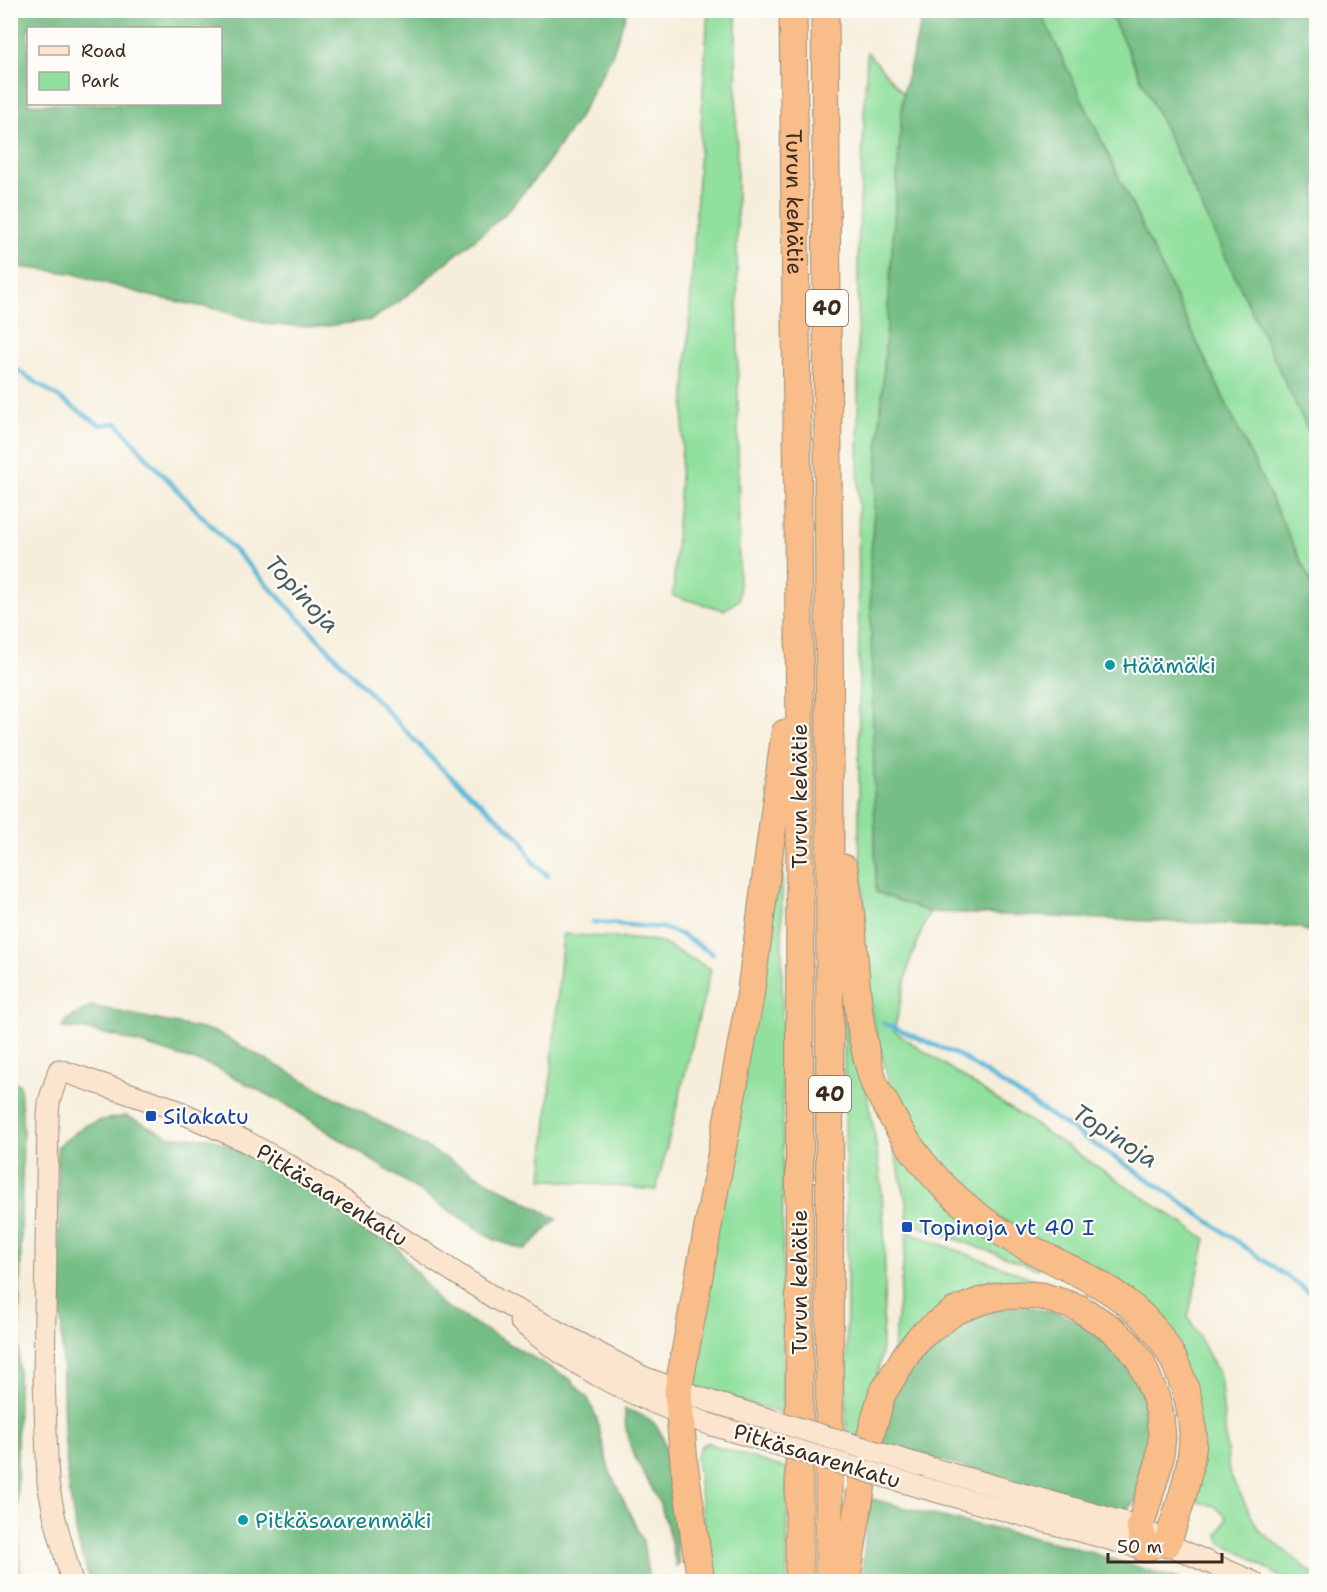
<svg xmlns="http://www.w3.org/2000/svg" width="1327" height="1592" viewBox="0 0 1327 1592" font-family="'Shantell Sans',sans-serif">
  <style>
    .green { fill: #91e09e; stroke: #66855e; stroke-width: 1.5 }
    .forest { fill: #74be85; stroke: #587452; stroke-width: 1.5; fill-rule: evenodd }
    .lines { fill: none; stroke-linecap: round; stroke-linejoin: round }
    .stream { stroke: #5cb8da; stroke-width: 4.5 }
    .secondary-casing { stroke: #988c7c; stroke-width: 23 }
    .highway-casing { stroke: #988c7c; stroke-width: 29 }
    .secondary { stroke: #fce5cf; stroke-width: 21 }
    .highway { stroke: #f8bd88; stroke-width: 27 }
    .secondary-bridge-casing { stroke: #988c7c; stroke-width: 23; stroke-linecap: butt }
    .secondary-bridge { stroke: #fce5cf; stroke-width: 21 }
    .culture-dot { fill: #0f9aa8; stroke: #fdfcf7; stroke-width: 2 }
    .transit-dot { fill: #1a4fb4; stroke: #fdfcf7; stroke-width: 2 }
    .labels { text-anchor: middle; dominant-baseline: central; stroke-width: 4.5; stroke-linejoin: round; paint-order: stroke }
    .shield { fill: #fdfcf7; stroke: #75695f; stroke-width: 1.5 }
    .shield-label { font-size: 21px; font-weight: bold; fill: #3b2a1e }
    .street-label { font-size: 22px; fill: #3b2a1e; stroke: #fdfcf7 }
    .culture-label { font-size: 22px; fill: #0d838f; stroke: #fdfcf7; text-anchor: start }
    .transit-label { font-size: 22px; fill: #164399; stroke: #fdfcf7; text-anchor: start }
    .water-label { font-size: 24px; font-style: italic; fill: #475c60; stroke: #fdfcf7 }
  </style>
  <rect width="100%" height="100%" fill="#fdfcf7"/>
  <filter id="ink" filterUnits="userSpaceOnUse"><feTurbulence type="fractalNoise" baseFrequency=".0167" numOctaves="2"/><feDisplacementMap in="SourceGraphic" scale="12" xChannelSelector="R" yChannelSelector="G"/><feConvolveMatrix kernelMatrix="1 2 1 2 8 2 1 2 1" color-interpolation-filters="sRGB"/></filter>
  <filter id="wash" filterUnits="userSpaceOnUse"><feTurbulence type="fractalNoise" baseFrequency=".008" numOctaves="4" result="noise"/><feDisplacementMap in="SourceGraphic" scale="24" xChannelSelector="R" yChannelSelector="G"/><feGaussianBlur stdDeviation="1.35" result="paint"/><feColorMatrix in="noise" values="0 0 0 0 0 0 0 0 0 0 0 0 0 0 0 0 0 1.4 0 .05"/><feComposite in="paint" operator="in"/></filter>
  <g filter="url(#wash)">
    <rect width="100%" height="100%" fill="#f6eedb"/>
    <g class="green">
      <polygon points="708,10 736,11 739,600 724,610 673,596"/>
      <polygon points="1040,11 1109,11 1316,447 1316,593"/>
      <polygon points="867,52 903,93 870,569 876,892 929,912 910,961 894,1031 1206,1239 1188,1317 1220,1375 1229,1473 1259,1530 1316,1576 1316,1581 1286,1581 1251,1558 1221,1543 1218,1535 1227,1518 1215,1506 1192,1501 1180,1349 1147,1303 1095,1268 1004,1221 966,1192 922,1143 892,1094 871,1014 859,838 858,250"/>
      <polygon points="782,821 783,1414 687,1385"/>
      <polygon points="563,934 658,941 711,969 656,1190 542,1179"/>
      <polygon points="843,969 874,1131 881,1179 884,1226 885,1285 881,1356 864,1439 846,1434 847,1274"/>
      <polygon points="890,1134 1042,1262 1038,1269 908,1222 906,1201"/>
      <polygon points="907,1232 1051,1285 892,1361"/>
      <polygon points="709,1442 712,1445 787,1469 787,1581 710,1581 696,1456 701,1446"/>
    </g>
    <g class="forest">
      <path d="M 11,10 L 627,10 L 627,11 L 612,55 L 578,119 L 540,173 L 504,215 L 400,301 L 371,320 L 319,327 L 270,325 L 215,309 L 154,297 L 71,273 L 11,266 ZM 220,28 L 220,104 L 28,104 L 28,28 Z"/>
      <polygon points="924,11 1040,11 1316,593 1316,935 1298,927 929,912 876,892 870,569 903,93"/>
      <polygon points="1109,11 1316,11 1316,447"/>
      <polygon points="91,1006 216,1032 557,1219 525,1250 495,1240 287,1105 215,1067 115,1036 81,1029 62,1028 66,1020"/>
      <polygon points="11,1081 20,1084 23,1129 17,1453 17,1499 21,1582 10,1581"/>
      <polygon points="127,1116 171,1137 211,1138 241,1151 270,1167 394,1244 441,1304 570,1379 588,1399 596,1416 609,1470 643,1541 649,1581 90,1581 78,1542 69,1492 64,1429 57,1147 84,1126 102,1120"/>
      <polygon points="1024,1306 1060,1314 1074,1320 1088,1327 1111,1346 1131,1371 1144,1399 1150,1442 1136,1501 1129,1507 1119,1512 877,1442 890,1398 925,1346 975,1312"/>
      <path d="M 625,1409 C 637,1413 649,1416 657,1427 C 665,1437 665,1450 667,1462 C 673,1496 675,1530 679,1564 L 676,1566 C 672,1546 668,1526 661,1507 C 646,1472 623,1451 625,1409 Z"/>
      <polygon points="869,1498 920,1512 1069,1546 1177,1579 1176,1582 861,1582"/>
    </g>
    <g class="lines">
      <g class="stream">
        <polyline points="10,365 100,425 117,423 148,459 439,766 522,840 532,861 548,876"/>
        <polyline points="593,922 663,928 682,935 713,954"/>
        <polyline points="883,1023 960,1056 1163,1189 1316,1297"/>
      </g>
    </g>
  </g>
  <g filter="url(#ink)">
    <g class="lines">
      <defs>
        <g id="secondary">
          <path d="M 520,1321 C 575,1370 643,1401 712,1425"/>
          <polyline points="920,1465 1140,1527 1167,1544 1253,1582"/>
          <polyline points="920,1487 1145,1549 1158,1546"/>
          <polyline points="72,1582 55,1519 48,1483 44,1379 48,1117 49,1102 59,1070 169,1107 247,1142 287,1164 496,1299 643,1377 712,1402"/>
        </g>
        <g id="highway">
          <path id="s1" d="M 793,10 L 800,730 L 799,1582"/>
          <polyline points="825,10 830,764 829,1582"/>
          <path d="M 844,868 C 847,887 850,907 852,926 C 856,979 857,1032 874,1083 C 876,1090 881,1097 885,1103 C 893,1119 902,1135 913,1150 C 939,1186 975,1217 1014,1240 C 1080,1277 1148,1294 1179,1372 C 1187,1391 1192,1413 1193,1434 C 1193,1470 1178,1510 1167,1544"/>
          <polyline points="701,1582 684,1463 678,1391 750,997 785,733"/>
          <polyline points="846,1582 869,1441 882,1394 906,1355 921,1336 955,1311 978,1302 1000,1296 1021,1295 1042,1296 1079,1308 1113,1330 1129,1345 1141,1362 1156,1398 1160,1415 1162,1438 1159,1463 1140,1527 1145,1549"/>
        </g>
      </defs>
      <use href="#secondary" class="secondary-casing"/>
      <use href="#highway" class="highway-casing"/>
      <use href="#secondary" class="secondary"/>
      <use href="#highway" class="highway"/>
      <defs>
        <g id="secondary-bridge">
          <polyline points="712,1402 920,1465"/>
          <polyline points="712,1425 920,1487"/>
        </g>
      </defs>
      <use href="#secondary-bridge" class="secondary-bridge-casing"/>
      <use href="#secondary-bridge" class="secondary-bridge"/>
    </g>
  </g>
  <g class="culture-dot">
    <circle cx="1110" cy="665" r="6"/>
    <circle cx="243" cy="1520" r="6"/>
  </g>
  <g class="transit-dot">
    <rect x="145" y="1110" width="12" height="12" rx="3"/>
    <rect x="901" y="1221" width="12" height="12" rx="3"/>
  </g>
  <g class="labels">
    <g class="shield">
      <rect x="806" y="290" width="42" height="36" rx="4.5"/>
      <rect x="809" y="1076" width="42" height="36" rx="4.5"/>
    </g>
    <g class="shield-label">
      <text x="827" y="308">40</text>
      <text x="830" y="1094">40</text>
    </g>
    <g class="street-label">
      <text stroke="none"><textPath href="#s1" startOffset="192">Turun kehätie</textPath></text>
      <text transform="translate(799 796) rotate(-90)">Turun kehätie</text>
      <text transform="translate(332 1195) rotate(32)">Pitkäsaarenkatu</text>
      <text transform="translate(799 1282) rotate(-90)">Turun kehätie</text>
      <text transform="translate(817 1456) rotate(17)">Pitkäsaarenkatu</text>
    </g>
    <g class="culture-label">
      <text x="1122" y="665">Häämäki</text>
      <text x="255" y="1520">Pitkäsaarenmäki</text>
    </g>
    <g class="transit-label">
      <text x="163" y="1116">Silakatu</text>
      <text x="919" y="1227">Topinoja vt 40 I</text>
    </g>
    <g class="water-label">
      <text transform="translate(302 594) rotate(47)">Topinoja</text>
      <text transform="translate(1115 1136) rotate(33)">Topinoja</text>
    </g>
  </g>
  <rect width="1327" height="1592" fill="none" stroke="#fdfcf7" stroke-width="36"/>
  <rect x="27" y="27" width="195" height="78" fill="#fdfcf7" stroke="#afa8a0" stroke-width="1.5"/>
  <rect x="39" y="46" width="30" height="9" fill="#fce5cf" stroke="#afa8a0" stroke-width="1.5"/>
  <text x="81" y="57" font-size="18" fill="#3b2a1e">Road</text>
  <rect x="39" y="72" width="30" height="18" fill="#91e09e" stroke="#afa8a0" stroke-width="1.5"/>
  <text x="81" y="87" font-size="18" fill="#3b2a1e">Park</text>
  <path d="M1108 1553v9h114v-9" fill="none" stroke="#3b2a1e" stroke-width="3"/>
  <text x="1117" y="1553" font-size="18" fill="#3b2a1e" stroke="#fdfcf7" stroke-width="4.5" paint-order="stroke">50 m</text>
</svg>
